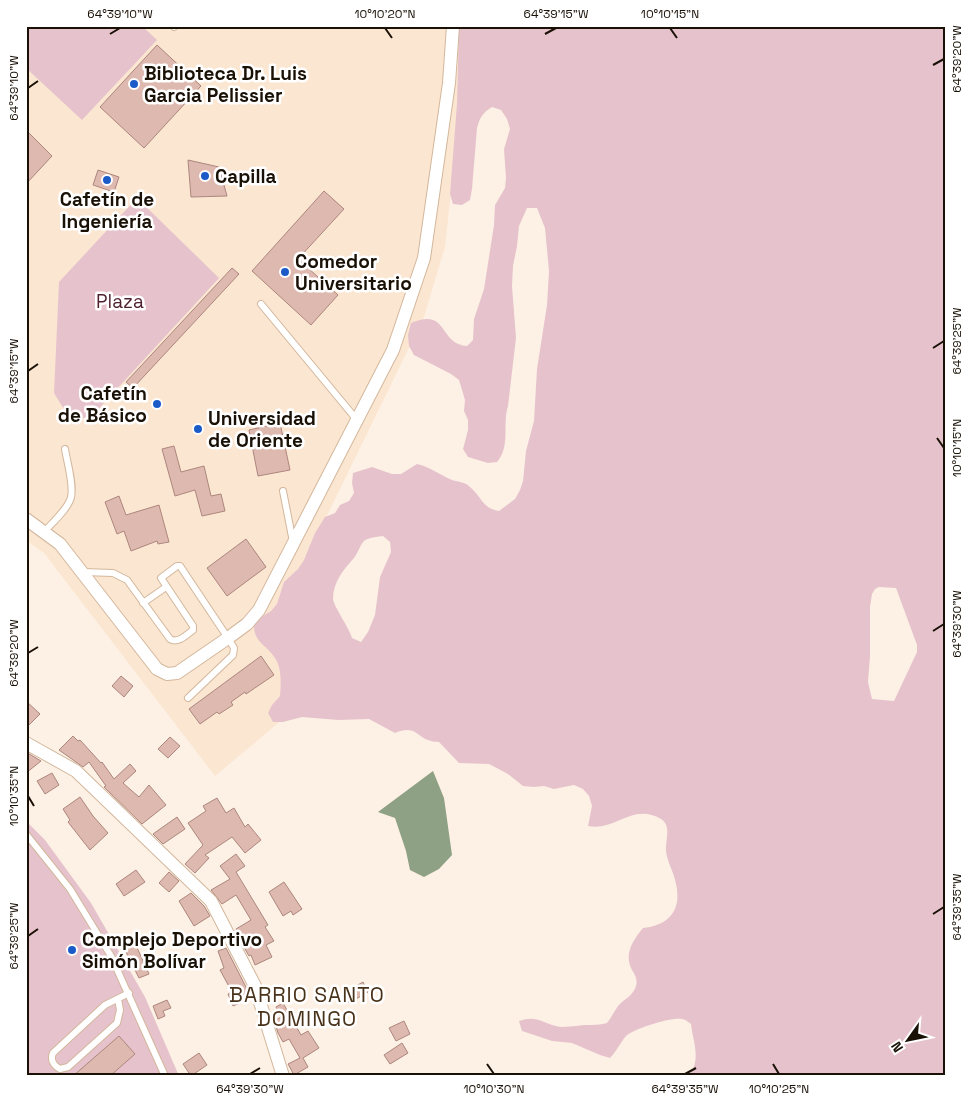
<svg xmlns="http://www.w3.org/2000/svg" width="971" height="1102" viewBox="0 0 971 1102" font-family="'Space Grotesk',sans-serif">
  <style>
    .built { fill: #fbe6d1 }
    .green { fill: #e6c3cc; fill-rule: evenodd }
    .water { fill: #8fa184 }
    .building { fill: #deb9b0; stroke: #ad867d }
    .lines { fill: none; stroke-linecap: round; stroke-linejoin: round }
    .service-casing { stroke: #d3b79c; stroke-width: 8 }
    .minor-casing { stroke: #d3b79c; stroke-width: 14 }
    .service { stroke: #fff; stroke-width: 6 }
    .minor { stroke: #fff; stroke-width: 12 }
    .ticks { fill: none; stroke: #191006; stroke-width: 2 }
    .poi-dot { fill: #1b5bc7; stroke: #fff; stroke-width: 2 }
    .labels { text-anchor: middle; dominant-baseline: central; stroke-width: 5; stroke-linejoin: round; paint-order: stroke }
    .poi-label { font-size: 19px; font-weight: bold; fill: #191006; stroke: #fff; text-anchor: start }
    .park-label { font-size: 19px; fill: #4e1f2f; stroke: #fff }
    .quarter-label { font-size: 21px; letter-spacing: 1px; fill: #49321a; stroke: #fff }
    .neatline { fill: none; stroke: #191006; stroke-width: 2 }
    .ticks-label { font-size: 12px; text-anchor: middle; fill: #191006 }
  </style>
  <rect width="100%" height="100%" fill="#fdf1e5"/>
  <polygon class="built" points="26,26 469,26 445,247 424,317 271,630 313,694 215,776 44,553 26,540"/>
  <g class="green">
    <polygon points="26,26 142,26 157,40 82,120 26,68"/>
    <path d="M 459,26 L 945,26 L 945,1076 L 688,1076 C 702,1061 693,1042 691,1024 C 688,1022 685,1019 682,1019 C 670,1017 634,1029 626,1036 C 620,1043 617,1051 610,1058 L 600,1055 L 572,1043 L 552,1041 L 522,1031 L 519,1021 C 536,1015 541,1022 556,1026 C 563,1028 569,1026 576,1026 C 587,1024 596,1026 607,1023 C 611,1018 614,1012 618,1006 C 624,999 633,996 636,986 C 638,978 634,974 631,968 C 624,953 634,939 643,928 C 671,925 683,908 675,880 C 673,871 667,861 666,851 C 665,840 672,826 661,819 C 632,802 615,832 588,826 L 592,806 L 589,796 L 583,789 L 574,785 L 554,789 L 544,786 L 534,787 L 523,786 L 508,774 L 489,764 L 459,763 L 439,742 C 416,742 419,723 395,733 L 369,719 L 338,720 L 302,717 L 283,722 L 273,722 L 268,713 L 272,705 L 280,696 C 281,684 282,669 275,658 C 265,643 253,643 254,622 L 271,611 L 277,604 L 284,582 L 298,569 L 304,560 L 315,533 L 325,517 L 335,513 L 340,505 L 349,501 L 354,493 L 352,483 L 353,473 L 372,467 L 392,474 L 401,474 L 417,464 C 430,467 440,475 452,480 C 459,482 465,482 470,487 C 482,497 482,508 499,511 L 515,499 L 520,490 L 523,481 L 526,451 L 534,421 L 537,369 L 547,305 L 549,271 L 545,228 L 537,208 L 527,208 L 519,226 L 517,246 L 513,266 L 512,286 L 516,338 L 508,406 C 502,425 511,446 497,462 L 488,463 L 468,457 L 463,449 L 468,430 L 468,420 L 464,411 L 465,400 L 459,380 L 451,374 L 414,355 L 409,346 L 408,335 L 411,323 C 449,307 438,344 467,346 L 473,340 L 474,319 L 484,289 L 494,225 L 495,205 L 505,188 L 506,178 L 504,149 L 510,129 L 507,119 L 501,110 L 492,107 C 482,113 480,118 477,128 L 472,189 L 470,200 L 462,205 L 453,204 L 450,194 L 457,104 ZM 383,536 L 390,542 L 391,552 L 380,577 L 375,615 L 368,632 L 361,642 L 352,638 C 349,627 334,607 333,599 C 333,582 344,569 354,558 C 358,553 360,545 364,541 C 369,537 377,537 383,536 ZM 879,587 L 896,588 L 917,645 L 917,652 L 894,701 L 872,699 L 868,682 L 870,656 L 870,607 L 872,594 L 875,589 Z"/>
    <polygon points="137,198 219,278 92,416 75,420 65,411 54,393 59,282"/>
    <polygon points="26,821 45,840 91,903 145,997 179,1076 26,1076"/>
  </g>
  <polygon class="water" points="433,771 444,798 452,855 439,869 424,877 410,870 406,851 395,818 378,812"/>
  <g class="building">
    <polygon points="157,45 201,86 144,148 100,107"/>
    <polygon points="26,130 52,156 26,184"/>
    <polygon points="188,160 219,167 227,196 191,197"/>
    <polygon points="98,170 119,177 114,192 93,185"/>
    <polygon points="324,191 344,209 298,259 338,295 311,325 252,271"/>
    <polygon points="232,268 239,274 133,388 126,382"/>
    <polygon points="280,423 290,470 258,476 249,430"/>
    <polygon points="174,446 181,472 204,466 211,496 221,494 225,511 202,516 195,490 175,496 162,449"/>
    <polygon points="119,496 126,515 159,505 169,542 158,544 157,541 131,551 124,531 117,534 105,502"/>
    <polygon points="246,539 266,567 227,596 207,568"/>
    <polygon points="261,656 274,675 246,694 245,692 231,702 233,705 219,714 217,712 200,724 189,709"/>
    <polygon points="121,676 133,686 124,697 112,686"/>
    <polygon points="26,701 40,714 26,728"/>
    <polygon points="73,736 78,741 80,740 101,763 102,762 114,779 130,764 136,771 123,783 139,797 149,785 166,805 142,824 104,787 106,786 89,762 83,767 59,750"/>
    <polygon points="170,737 180,746 168,758 158,749"/>
    <polygon points="26,752 41,761 26,773"/>
    <polygon points="52,773 59,785 45,794 37,781"/>
    <polygon points="80,797 93,816 108,833 90,850 68,822 70,820 63,809"/>
    <polygon points="217,798 226,813 234,808 245,827 248,824 261,840 245,853 232,837 205,855 209,858 195,873 185,864 203,845 188,823 206,811 203,806"/>
    <polygon points="177,817 185,829 163,844 153,834"/>
    <polygon points="236,854 245,866 236,872 268,925 265,927 274,941 266,945 272,957 255,965 251,955 249,956 241,942 244,941 236,929 251,920 236,895 222,904 211,890 230,879 220,866"/>
    <polygon points="136,870 145,882 124,896 116,884"/>
    <polygon points="169,872 179,881 169,892 159,883"/>
    <polygon points="284,882 302,909 293,915 291,911 283,916 269,892"/>
    <polygon points="191,893 204,906 210,916 194,926 179,901"/>
    <polygon points="134,941 149,974 139,978 123,946"/>
    <polygon points="226,948 247,989 250,999 233,1006 228,994 232,992 220,970 224,968 218,951"/>
    <polygon points="363,982 368,992 349,1003 344,993"/>
    <polygon points="167,1000 171,1008 163,1011 165,1016 158,1019 153,1006"/>
    <polygon points="283,1003 301,1035 308,1031 319,1048 303,1058 308,1067 294,1075 288,1064 300,1058 289,1039 283,1042 278,1033 274,1021 281,1017 276,1007"/>
    <polygon points="404,1021 410,1034 396,1041 389,1028"/>
    <polygon points="119,1036 135,1054 110,1076 73,1076"/>
    <polygon points="402,1043 408,1053 390,1064 384,1055"/>
    <polygon points="199,1053 207,1065 191,1076 183,1064"/>
  </g>
  <g class="lines">
    <defs>
      <g id="service">
        <polyline points="174,27 175,26"/>
        <polyline points="261,304 357,420"/>
        <polyline points="283,491 293,542"/>
        <path d="M 44,532 C 52,523 69,508 71,497 C 74,485 67,462 65,449"/>
        <path d="M 83,572 L 113,573 L 127,580 L 170,639 C 178,644 186,635 193,630 L 193,626 L 161,578 L 177,566 L 180,566 L 228,638 L 234,648 L 233,655 L 188,698"/>
        <polyline points="143,603 166,587"/>
        <polyline points="26,834 70,889 111,956 165,1076"/>
        <path d="M 118,999 L 120,1010 L 117,1023 L 68,1067 L 60,1069 C 54,1066 50,1060 53,1053 L 105,1005 L 129,993"/>
      </g>
      <g id="minor">
        <polyline points="26,519 60,544 157,669 167,674 177,673 228,638 247,624 259,610 393,350 424,258 449,83 453,26"/>
        <polyline points="26,743 76,771 211,901 255,986 283,1076"/>
      </g>
    </defs>
    <use href="#service" class="service-casing"/>
    <use href="#minor" class="minor-casing"/>
    <use href="#service" class="service"/>
    <use href="#minor" class="minor"/>
  </g>
  <path class="ticks" d="M 385,28 L 392,38M 670,28 L 677,38M 110,34 L 120,28M 545,34 L 556,28M 933,65 L 944,59M 28,88 L 38,81M 933,348 L 944,341M 28,371 L 38,364M 937,438 L 944,448M 933,631 L 944,624M 28,653 L 38,647M 28,796 L 34,806M 933,914 L 944,907M 28,936 L 38,929M 487,1064 L 494,1074M 773,1064 L 779,1074M 250,1074 L 260,1068M 685,1074 L 696,1068"/>
  <g class="poi-dot">
    <circle cx="134" cy="84" r="5"/>
    <circle cx="205" cy="176" r="5"/>
    <circle cx="107" cy="180" r="5"/>
    <circle cx="285" cy="272" r="5"/>
    <circle cx="157" cy="404" r="5"/>
    <circle cx="198" cy="429" r="5"/>
    <circle cx="72" cy="950" r="5"/>
  </g>
  <g class="labels">
    <g class="poi-label">
      <text x="144" y="73">Biblioteca Dr. Luis<tspan x="144" dy="22">Garcia Pelissier</tspan></text>
      <text x="215" y="176">Capilla</text>
      <text x="107" y="199" text-anchor="middle">Cafetín de<tspan x="107" dy="22">Ingeniería</tspan></text>
      <text x="295" y="261">Comedor<tspan x="295" dy="22">Universitario</tspan></text>
      <text x="147" y="393" text-anchor="end">Cafetín<tspan x="147" dy="22">de Básico</tspan></text>
      <text x="208" y="418">Universidad<tspan x="208" dy="22">de Oriente</tspan></text>
      <text x="82" y="939">Complejo Deportivo<tspan x="82" dy="22">Simón Bolívar</tspan></text>
    </g>
    <g class="park-label">
      <text x="120" y="301">Plaza</text>
    </g>
    <g class="quarter-label">
      <text x="307" y="994">BARRIO SANTO<tspan x="307" dy="24">DOMINGO</tspan></text>
    </g>
  </g>
  <rect width="971" height="1102" fill="none" stroke="#ffffff" stroke-width="55"/>
  <g transform="translate(908 1040) rotate(237)" stroke="#ffffff" stroke-width="4" paint-order="stroke">
  <path d="M0-4L9 19L0 12L-9 19Z" fill="#191006"/>
  <text y="-8" font-size="14" font-weight="bold" text-anchor="middle" fill="#191006">N</text>
  </g>
  <rect x="28" y="28" width="916" height="1046" class="neatline"/>
  <g class="ticks-label">
    <text x="120" y="18">64°39'10"W</text>
    <text x="385" y="18">10°10'20"N</text>
    <text x="556" y="18">64°39'15"W</text>
    <text x="670" y="18">10°10'15"N</text>
    <text transform="translate(957 59) rotate(-90)" y="4">64°39'20"W</text>
    <text transform="translate(14 88) rotate(-90)" y="4">64°39'10"W</text>
    <text transform="translate(957 341) rotate(-90)" y="4">64°39'25"W</text>
    <text transform="translate(14 371) rotate(-90)" y="4">64°39'15"W</text>
    <text transform="translate(957 448) rotate(-90)" y="4">10°10'15"N</text>
    <text transform="translate(957 624) rotate(-90)" y="4">64°39'30"W</text>
    <text transform="translate(14 653) rotate(-90)" y="4">64°39'20"W</text>
    <text transform="translate(14 796) rotate(-90)" y="4">10°10'35"N</text>
    <text transform="translate(957 907) rotate(-90)" y="4">64°39'35"W</text>
    <text transform="translate(14 936) rotate(-90)" y="4">64°39'25"W</text>
    <text x="250" y="1093">64°39'30"W</text>
    <text x="494" y="1093">10°10'30"N</text>
    <text x="685" y="1093">64°39'35"W</text>
    <text x="779" y="1093">10°10'25"N</text>
  </g>
</svg>
